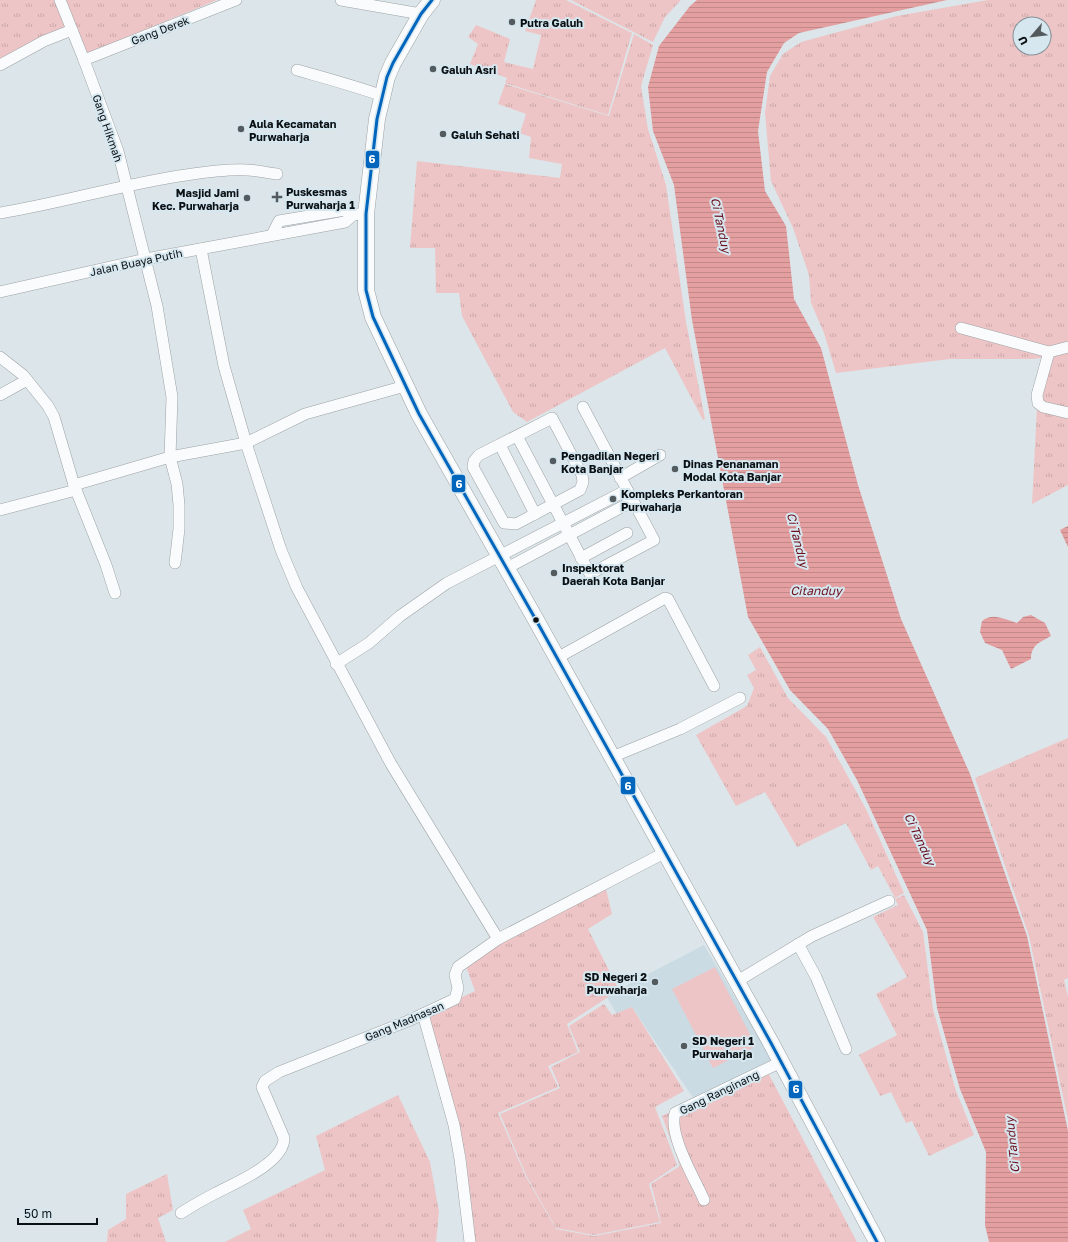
<svg xmlns="http://www.w3.org/2000/svg" width="1068" height="1242" viewBox="0 0 1068 1242" font-family="'Golos Text',sans-serif">
  <style>
    .built { fill: #cadbe3 }
    .grass { fill: url(#grass-tufts); fill-rule: evenodd }
    .park { fill: #eec5c6 }
    .water { fill: url(#water-rules) }
    .lines { fill: none; stroke-linecap: round; stroke-linejoin: round }
    .minor-casing { stroke: #9ba2a5; stroke-width: 12 }
    .highway-casing { stroke: #9ba2a5; stroke-width: 17 }
    .minor { stroke: #fafbfc; stroke-width: 11 }
    .highway { stroke: #fafbfc; stroke-width: 16 }
    .bus-1-casing { stroke: #d6e7ef; stroke-width: 6 }
    .bus-1 { stroke: #0065bd; stroke-width: 3 }
    .poi-dot { fill: #545b5e; stroke: #d6e7ef; stroke-width: 1.5 }
    .bus-dot { fill: #0a1013; stroke: #d6e7ef; stroke-width: 1.5 }
    .labels { text-anchor: middle; dominant-baseline: central; stroke-width: 4; stroke-linejoin: round; paint-order: stroke }
    .poi-label { font-size: 11px; font-weight: bold; fill: #0a1013; stroke: #d6e7ef; text-anchor: start }
    .street-label { font-size: 11px; fill: #0a1013; stroke: #d6e7ef }
    .water-label { font-size: 12px; font-style: italic; fill: #6c101d; stroke: #d6e7ef }
    .line-badge { stroke: #d6e7ef; stroke-width: 1.5 }
    .badge-label { font-size: 11px; text-anchor: middle; font-weight: bold; fill: #fff }
  </style>
  <defs>
    <pattern id="grass-tufts" width="24" height="20" patternUnits="userSpaceOnUse"><rect width="24" height="20" fill="#eec5c6"/><path d="M3 7l-1-3M5 7V3M7 7l1-3M15 17l-1-3M17 17v-4M19 17l1-3" fill="none" stroke="#cba8a9"/></pattern>
    <pattern id="water-rules" width="6" height="5" patternUnits="userSpaceOnUse"><rect width="6" height="5" fill="#e49fa1"/><path d="M0 2.5h6" fill="none" stroke="#c2888a"/></pattern>
  </defs>
  <rect width="100%" height="100%" fill="#dce5e9"/>
  <polygon class="built" points="704,945 774,1063 694,1099 632,1007 617,1014 606,996"/>
  <g class="grass">
    <polygon points="0,0 217,0 86,54 75,25 0,60"/>
    <polygon points="536,0 566,0 632,33 608,115 505,83 507,78 470,64 478,44 468,37 476,25 510,39 504,62 533,69 541,35 525,31"/>
    <polygon points="571,0 681,0 665,17 653,42"/>
    <path d="M 988,0 L 1068,0 L 1068,485 L 1032,504 L 1037,407 L 1042,401 L 1050,357 L 1032,359 L 950,359 L 836,373 L 824,333 L 811,303 L 809,275 L 793,228 L 771,181 L 765,113 L 770,76 L 783,54 L 801,42 L 897,16 ZM 1020,24 L 1044,24 L 1044,48 L 1020,48 Z"/>
    <polygon points="634,34 653,45 641,86 648,129 666,185 686,322 705,419 703,420 665,348 527,422 513,412 462,316 459,293 436,293 435,248 410,248 417,161 560,178 562,164 529,158 531,137 520,133 526,114 498,104 505,84 609,116"/>
    <polygon points="760,647 788,698 826,737 866,809 904,893 895,898 878,866 871,870 846,823 797,847 765,792 736,806 696,735 747,706 754,688 747,675 756,670 748,655"/>
    <polygon points="1068,738 1068,978 1064,980 1068,997 1068,1120 1029,936 975,778"/>
    <polygon points="606,889 612,914 588,929 619,990 567,1024 578,1052 548,1066 558,1087 498,1113 526,1177 556,1229 594,1236 661,1223 651,1184 680,1166 662,1116 765,1067 857,1242 475,1242 466,1158 459,1124 428,1013 475,991 463,958"/>
    <polygon points="904,895 923,932 933,1009 956,1091 974,1135 929,1156 912,1121 906,1123 891,1092 880,1096 859,1055 897,1035 876,994 907,977 873,917 898,905 895,899"/>
    <polygon points="604,1004 612,1015 632,1007 684,1091 655,1107 677,1165 649,1184 660,1222 594,1235 556,1228 527,1177 500,1114 560,1088 551,1067 580,1052 569,1026"/>
    <polygon points="398,1095 430,1162 439,1212 436,1242 225,1242 251,1229 243,1210 325,1170 316,1136"/>
    <polygon points="167,1174 173,1210 158,1218 166,1242 107,1242 108,1230 126,1219 126,1194"/>
  </g>
  <polygon class="park" points="715,967 756,1046 713,1068 672,989"/>
  <g class="water">
    <polygon points="697,0 947,0 799,33 784,43 767,72 758,131 765,191 786,226 794,299 821,348 858,485 901,619 970,774 1027,936 1068,1131 1068,1242 989,1242 985,1225 986,1152 960,1089 937,1008 927,930 857,780 828,729 790,690 748,617 692,320 674,185 653,131 648,87 659,46 690,6"/>
    <polygon points="1068,526 1068,547 1060,530"/>
    <path d="M 1031,615 L 1045,623 L 1051,636 C 1040,642 1031,645 1031,659 L 1011,669 L 1002,650 L 985,643 L 980,632 L 982,621 C 993,612 1005,620 1017,623 L 1023,617 Z"/>
  </g>
  <g class="lines">
    <defs>
      <g id="minor">
        <polyline points="60,0 84,60 118,151 157,306 172,397 170,457 177,484 179,505 179,529 175,563"/>
        <polyline points="341,0 421,14"/>
        <polyline points="84,60 236,0"/>
        <polyline points="0,65 44,41 72,30"/>
        <path d="M 297,70 C 325,78 355,86 383,96"/>
        <path d="M 0,213 C 62,203 123,184 186,175 C 206,172 227,169 247,170 C 257,170 267,173 277,174"/>
        <polyline points="272,235 279,221 345,210 353,215 359,214"/>
        <polyline points="201,249 224,366 246,443 281,550 297,588 391,764 498,939"/>
        <polyline points="0,292 146,259 345,222 353,215"/>
        <polyline points="961,328 1049,352 1068,347"/>
        <polyline points="1049,352 1037,395 1038,403 1043,407 1068,413"/>
        <polyline points="0,357 23,375 48,406 54,417 74,485 106,565 115,593"/>
        <polyline points="0,395 27,380"/>
        <polygon points="552,418 582,475 583,482 580,490 516,524 504,523 473,467 474,461 479,455"/>
        <polyline points="517,436 590,574 654,540 583,407"/>
        <polyline points="500,445 535,514"/>
        <polyline points="620,478 660,455"/>
        <polyline points="74,485 170,457 246,443 305,414 405,386"/>
        <polyline points="0,510 76,490"/>
        <polyline points="581,558 627,533"/>
        <polyline points="507,568 633,501"/>
        <polyline points="557,658 665,598 668,599 714,686"/>
        <polyline points="336,664 369,643 400,616 447,583 627,490"/>
        <polyline points="612,757 680,729 740,698"/>
        <polyline points="798,944 816,977 846,1049"/>
        <polyline points="736,982 812,936 889,901"/>
        <polyline points="423,1014 454,1125 460,1159 470,1242"/>
        <path d="M 704,1200 C 695,1179 668,1135 675,1113 L 781,1062"/>
        <path d="M 181,1213 C 192,1206 204,1199 216,1193 C 235,1183 284,1163 284,1138 L 262,1087 L 265,1081 L 279,1072 L 408,1021 L 455,999 L 458,988 L 455,975 L 458,967 L 498,939 L 664,853"/>
      </g>
      <polyline id="highway" points="432,0 421,14 393,63 387,77 377,119 366,214 366,290 373,317 419,414 536,620 771,1043 877,1242"/>
    </defs>
    <use href="#minor" class="minor-casing"/>
    <use href="#highway" class="highway-casing"/>
    <use href="#minor" class="minor"/>
    <use href="#highway" class="highway"/>
    <defs>
      <polyline id="bus-1" points="432,0 421,14 393,63 387,77 377,119 366,214 366,290 373,317 419,414 536,620 771,1043 877,1242"/>
    </defs>
    <use href="#bus-1" class="bus-1-casing"/>
    <use href="#bus-1" class="bus-1"/>
  </g>
  <g class="poi-dot">
    <circle cx="512" cy="22" r="4"/>
    <circle cx="433" cy="69" r="4"/>
    <circle cx="241" cy="129" r="4"/>
    <circle cx="443" cy="134" r="4"/>
    <path d="M275 191h4v4h4v4h-4v4h-4v-4h-4v-4h4z"/>
    <circle cx="247" cy="198" r="4"/>
    <circle cx="553" cy="461" r="4"/>
    <circle cx="675" cy="469" r="4"/>
    <circle cx="613" cy="499" r="4"/>
    <circle cx="554" cy="573" r="4"/>
    <circle cx="655" cy="982" r="4"/>
    <circle cx="684" cy="1046" r="4"/>
  </g>
  <circle class="bus-dot" cx="536" cy="620" r="3.5"/>
  <g class="labels">
    <g class="poi-label">
      <text x="520" y="22">Putra Galuh</text>
      <text x="441" y="69">Galuh Asri</text>
      <text x="249" y="123">Aula Kecamatan<tspan x="249" dy="13">Purwaharja</tspan></text>
      <text x="451" y="134">Galuh Sehati</text>
      <text x="286" y="191">Puskesmas<tspan x="286" dy="13">Purwaharja 1</tspan></text>
      <text x="239" y="192" text-anchor="end">Masjid Jami<tspan x="239" dy="13">Kec. Purwaharja</tspan></text>
      <text x="561" y="455">Pengadilan Negeri<tspan x="561" dy="13">Kota Banjar</tspan></text>
      <text x="683" y="463">Dinas Penanaman<tspan x="683" dy="13">Modal Kota Banjar</tspan></text>
      <text x="621" y="493">Kompleks Perkantoran<tspan x="621" dy="13">Purwaharja</tspan></text>
      <text x="562" y="567">Inspektorat<tspan x="562" dy="13">Daerah Kota Banjar</tspan></text>
      <text x="647" y="976" text-anchor="end">SD Negeri 2<tspan x="647" dy="13">Purwaharja</tspan></text>
      <text x="692" y="1040">SD Negeri 1<tspan x="692" dy="13">Purwaharja</tspan></text>
    </g>
    <g class="street-label">
      <text transform="translate(160 30) rotate(-21)">Gang Derek</text>
      <text transform="translate(108 128) rotate(71)">Gang Hikmah</text>
      <text transform="translate(136 262) rotate(-12)">Jalan Buaya Putih</text>
      <text transform="translate(404 1021) rotate(-23)">Gang Madnasan</text>
      <text transform="translate(719 1092) rotate(-26)">Gang Ranginang</text>
    </g>
    <g class="water-label">
      <text transform="translate(721 225) rotate(78)">Ci Tanduy</text>
      <text transform="translate(798 540) rotate(76)">Ci Tanduy</text>
      <text x="816" y="590">Citanduy</text>
      <text transform="translate(920 839) rotate(65)">Ci Tanduy</text>
      <text transform="translate(1012 1145) rotate(-96)">Ci Tanduy</text>
    </g>
  </g>
  <g class="line-badge">
    <rect x="365" y="150" width="15" height="19" rx="4" fill="#0065bd"/>
    <rect x="451" y="474" width="15" height="19" rx="4" fill="#0065bd"/>
    <rect x="620" y="776" width="16" height="19" rx="4" fill="#0065bd"/>
    <rect x="788" y="1080" width="15" height="19" rx="4" fill="#0065bd"/>
  </g>
  <g class="badge-label">
    <text x="372" y="163">6</text>
    <text x="459" y="488">6</text>
    <text x="628" y="790">6</text>
    <text x="796" y="1093">6</text>
  </g>
  <g transform="translate(1032 36) rotate(242)"><circle r="19" fill="#d6e7ef" stroke="#849197"/>
  <path d="M0-3L7 15L0 10L-7 15Z" fill="#545b5e"/>
  <text y="-6" font-size="11" font-weight="bold" text-anchor="middle" fill="#0a1013">U</text>
  </g>
  <path d="M18 1218v6h79v-6" fill="none" stroke="#0a1013" stroke-width="2"/>
  <text x="24" y="1218" font-size="12" fill="#0a1013" stroke="#d6e7ef" stroke-width="3" paint-order="stroke">50 m</text>
</svg>
